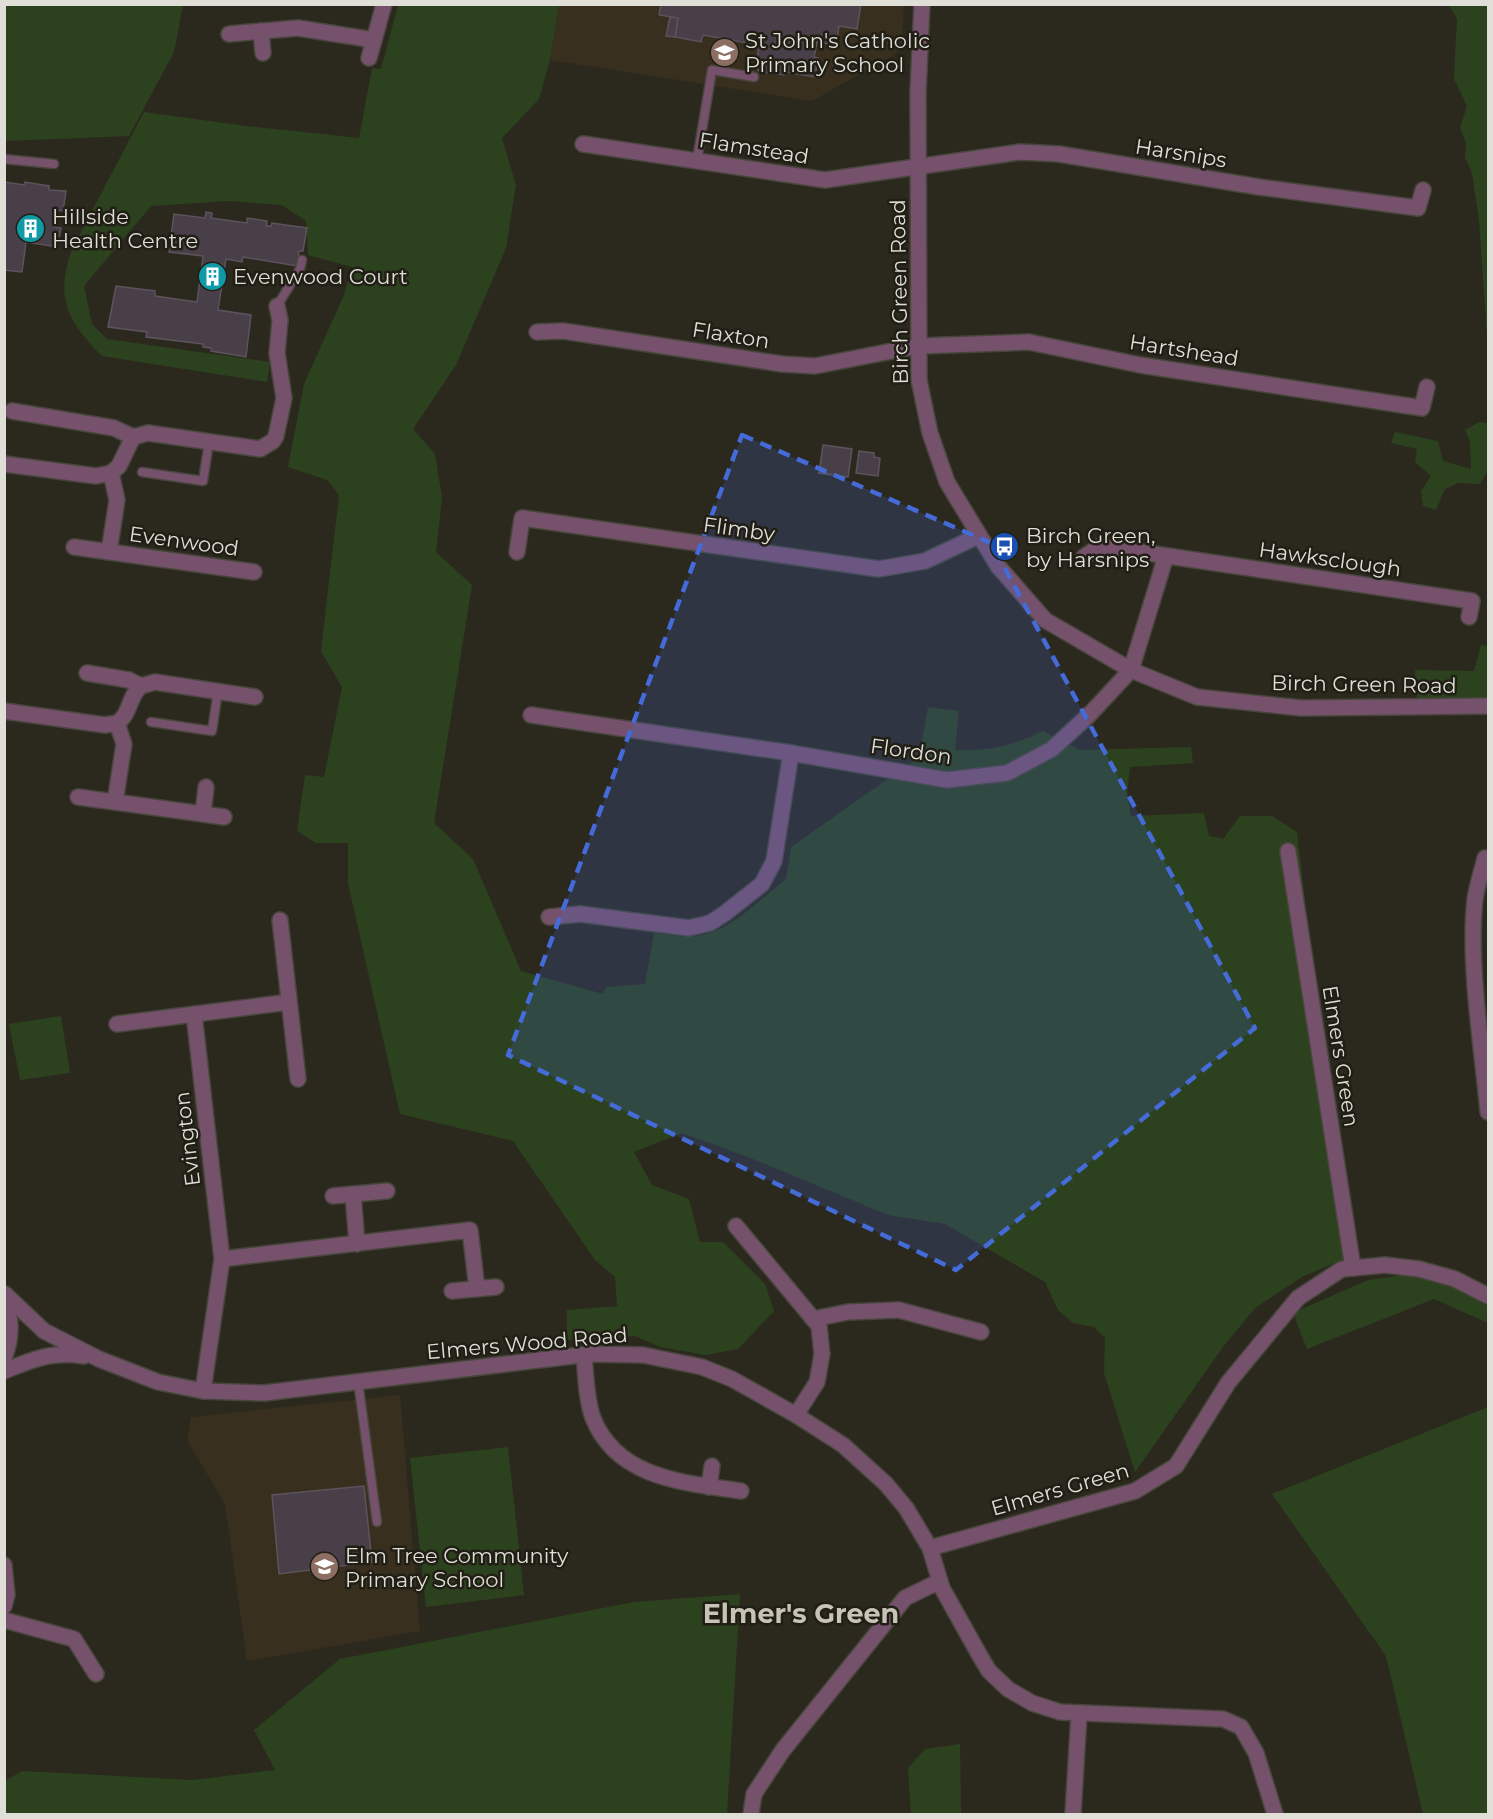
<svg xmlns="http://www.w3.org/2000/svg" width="1493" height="1819" viewBox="0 0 1493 1819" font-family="Montserrat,sans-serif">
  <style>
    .education { fill: #382f1e }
    .green { fill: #2c421e }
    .building { fill: #493f48; stroke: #5d535c; stroke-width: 1.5 }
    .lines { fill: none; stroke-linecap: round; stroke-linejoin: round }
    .service-casing { stroke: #48463c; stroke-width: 11 }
    .minor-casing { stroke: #48463c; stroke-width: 18 }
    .tertiary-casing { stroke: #48463c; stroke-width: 18 }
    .service { stroke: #75516c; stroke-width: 8 }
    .minor { stroke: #75516c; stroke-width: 15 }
    .tertiary { stroke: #75516c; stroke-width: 15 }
    .marked { fill: #446bd8; fill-opacity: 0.2; stroke: #446bd8; stroke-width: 4.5; stroke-dasharray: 12 8; stroke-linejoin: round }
    .labels { text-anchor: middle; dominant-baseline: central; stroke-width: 5; stroke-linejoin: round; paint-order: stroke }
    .poi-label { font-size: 21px; fill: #dfded7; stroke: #211f15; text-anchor: start }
    .street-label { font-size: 21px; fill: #dfded7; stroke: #211f15 }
    .district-label { font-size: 27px; font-weight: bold; fill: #c7c4b6; stroke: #211f15 }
  </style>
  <rect width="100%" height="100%" fill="#2b291e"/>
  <g class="education">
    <polygon points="559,5 904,5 902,44 894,55 812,101 550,60"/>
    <polygon points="400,1395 420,1631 247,1661 225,1504 187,1440 191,1417"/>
  </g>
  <g class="green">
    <polygon points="4,5 183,5 174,52 129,136 5,141"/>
    <path d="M 398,5 L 559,5 L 550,60 L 539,99 L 502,138 L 516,185 L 506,248 L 456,365 L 413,429 L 435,454 L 442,498 L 436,552 L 472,585 L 434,823 L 473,859 L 521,971 L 603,994 L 606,987 L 645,984 L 654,933 C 667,934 683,938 696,936 C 729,933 760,899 786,879 L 791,847 L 919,757 L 928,707 L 959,711 L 955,750 C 990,751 1011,746 1043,731 L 1079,750 L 1191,747 L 1193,763 L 1130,767 L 1127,794 L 1131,816 L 1204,813 L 1209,836 L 1223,839 L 1240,816 L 1272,816 L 1297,832 L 1346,1258 L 1302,1277 L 1255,1308 L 1223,1347 L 1135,1472 L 1104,1373 L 1105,1338 L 1094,1327 L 1073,1323 L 1058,1310 L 1045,1282 L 945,1224 L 888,1215 L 753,1159 L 682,1133 L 634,1152 L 652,1185 L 689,1199 L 700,1242 L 723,1242 L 765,1284 L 774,1311 L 738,1349 L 706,1355 L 660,1347 L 635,1336 L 567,1340 L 567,1310 L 617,1306 L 615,1277 L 595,1260 L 513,1141 L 400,1114 L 348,883 L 348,843 L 316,843 L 297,831 L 305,775 L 324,777 L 342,687 L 321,651 L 339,495 L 327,480 L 288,467 L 304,384 L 344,295 L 352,267 L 308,255 L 306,221 L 282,205 L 229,201 L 151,206 L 84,286 L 92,324 L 107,339 L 270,362 L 267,382 L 102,356 C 67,321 54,296 73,247 L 144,112 L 246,126 L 359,138 L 372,68 L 381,69 Z"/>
    <polygon points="1449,5 1488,5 1488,352 1479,220 1472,173 1465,157 1466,143 1460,128 1467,106 1454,79 1457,19"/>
    <polygon points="1479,422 1488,423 1488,470 1480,484 1458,483 1445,489 1436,510 1423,506 1421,491 1431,476 1415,462 1417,449 1391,443 1395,432 1438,441 1443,461 1471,469 1470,442 1465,430"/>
    <polygon points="1481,645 1488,646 1488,700 1417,700 1415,670 1474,671"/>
    <polygon points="61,1016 70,1073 20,1080 9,1024"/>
    <polygon points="1417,1259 1488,1290 1488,1323 1434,1299 1307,1349 1293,1313 1368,1280 1404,1275"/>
    <polygon points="1488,1407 1488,1814 1423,1814 1386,1656 1272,1494"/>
    <polygon points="508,1447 524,1595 426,1607 410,1458"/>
    <polygon points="740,1594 727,1814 5,1814 5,1781 22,1771 193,1780 275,1770 254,1730 340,1659 634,1602"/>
    <polygon points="960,1744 961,1814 911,1814 908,1768 925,1749"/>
  </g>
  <g class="building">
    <polygon points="661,4 861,4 857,29 839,26 836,45 817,42 814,57 818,58 815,77 785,72 784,75 773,73 775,66 770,65 768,73 759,71 755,66 760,42 754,41 753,44 703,35 701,42 675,37 678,18 659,15"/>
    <polygon points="670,17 678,18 675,37 666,36"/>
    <polygon points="4,182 24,185 25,182 49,186 49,190 66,191 63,211 57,210 55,227 61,228 57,247 26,242 22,272 4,270"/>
    <polygon points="206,212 212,213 211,218 247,223 247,218 267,221 266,226 271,226 272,223 307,228 303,251 299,251 297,266 243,257 242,262 226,259 218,310 251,315 246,357 211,351 211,348 203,347 203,344 146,337 147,332 108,327 116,286 155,291 155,296 197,302 203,256 169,252 174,214 205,218"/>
    <polygon points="823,445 852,449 848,477 819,473"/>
    <polygon points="859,451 874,453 874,457 880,458 878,476 856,473"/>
    <polygon points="364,1486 372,1562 279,1574 272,1495"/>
  </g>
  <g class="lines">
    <defs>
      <g id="service">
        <polyline points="4,159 54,164"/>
        <polyline points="697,160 712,70 754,77"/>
        <polyline points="277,306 300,269 302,260"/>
        <polyline points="142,472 203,481 209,442"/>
        <polyline points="151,722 212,731 218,691"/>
        <polyline points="358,1381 377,1522"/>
      </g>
      <g id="minor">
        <polyline points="261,31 263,53"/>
        <polyline points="229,34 298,28 374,40"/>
        <polyline points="369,58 384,4"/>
        <polyline points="583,144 825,180 1020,152 1059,154 1259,187 1418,208 1423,190"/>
        <polyline points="537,332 563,331 782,364 815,366 918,346 1029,342 1140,365 1422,408 1427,387"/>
        <polyline points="12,411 114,428 133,437 148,433 260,449 273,441 276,436 284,398 277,353 280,320 277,306"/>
        <polyline points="4,464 96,476 111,473"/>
        <polyline points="74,547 254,572"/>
        <polyline points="109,552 117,500 111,473 119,466 133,437"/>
        <polyline points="517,552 522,518 879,569 925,561 978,536"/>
        <polyline points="1084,557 1100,546 1472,601 1469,617"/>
        <polyline points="87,673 129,680 141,686 155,682 255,697"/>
        <polyline points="4,711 105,725 117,723"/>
        <polyline points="531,715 791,753 947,780 1007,773 1052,749 1089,715 1131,670 1166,556"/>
        <polyline points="206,787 203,814 224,817"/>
        <polyline points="78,797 203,814"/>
        <path d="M 115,802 L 124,744 L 117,723 C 131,714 128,697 141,686"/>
        <polyline points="1288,851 1353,1268"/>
        <path d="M 1485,858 C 1482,871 1477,885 1475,899 C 1468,963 1482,1047 1488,1112"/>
        <polyline points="549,917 580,914 689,928 710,923 724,914 762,884 774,861 791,753"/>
        <polyline points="280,920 298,1079"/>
        <polyline points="194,1014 222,1259 203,1391"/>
        <polyline points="117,1024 289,1002"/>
        <polyline points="353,1194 357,1244"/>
        <polyline points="333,1196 387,1191"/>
        <polyline points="736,1226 819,1326 822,1354 817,1382 796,1415"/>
        <polyline points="222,1259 470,1230 477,1289"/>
        <polyline points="452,1291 496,1287"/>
        <polyline points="5,1294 44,1331 99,1359 158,1382 203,1391 264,1393 590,1354 643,1355 702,1367 732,1379 796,1415 843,1445 886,1484 906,1508 930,1548 942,1588 980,1656 989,1671 1008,1689 1032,1703 1060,1712 1223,1719 1241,1727 1256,1753 1275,1814"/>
        <polyline points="813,1319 848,1312 899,1310 981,1332"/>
        <path d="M 584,1355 C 586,1376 586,1399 593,1418 C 617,1479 686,1483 741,1491"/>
        <path d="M 4,1371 C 35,1359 51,1351 84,1356"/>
        <polyline points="709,1487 712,1466"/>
        <polyline points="930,1548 1135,1491 1176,1466 1228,1383 1298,1298 1342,1269 1385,1265 1419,1269 1455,1279 1488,1296"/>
        <polyline points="4,1565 7,1595 4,1606"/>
        <polyline points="4,1620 74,1639 96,1674"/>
        <polyline points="751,1814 754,1794 783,1750 905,1598 940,1581"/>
        <polyline points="1073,1814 1079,1714"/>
      </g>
      <g id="tertiary">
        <polyline points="922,4 918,92 919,380 930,433 947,482 998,566 1045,620 1131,670 1197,697 1301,708 1488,706"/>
        <path d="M 4,1294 C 11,1317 13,1336 4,1358"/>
      </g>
    </defs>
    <use href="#service" class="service-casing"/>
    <use href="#minor" class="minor-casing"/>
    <use href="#tertiary" class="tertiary-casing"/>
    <use href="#service" class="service"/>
    <use href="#minor" class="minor"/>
    <use href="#tertiary" class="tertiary"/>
  </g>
  <path class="marked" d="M 742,435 L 991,543 L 1255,1028 L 956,1270 L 508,1055 Z"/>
  <defs>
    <symbol id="school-disc" viewBox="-11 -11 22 22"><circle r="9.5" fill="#8d6e63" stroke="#211f15"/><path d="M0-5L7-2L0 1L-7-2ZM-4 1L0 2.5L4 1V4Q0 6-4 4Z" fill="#fff"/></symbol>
    <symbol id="building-disc" viewBox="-11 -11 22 22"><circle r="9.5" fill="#0f9aa8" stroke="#211f15"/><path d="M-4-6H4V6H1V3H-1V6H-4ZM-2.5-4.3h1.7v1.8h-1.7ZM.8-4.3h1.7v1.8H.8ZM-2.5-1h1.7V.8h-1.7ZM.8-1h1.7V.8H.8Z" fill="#fff"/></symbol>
    <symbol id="bus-disc" viewBox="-11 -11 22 22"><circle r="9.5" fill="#1a4fb4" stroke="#211f15"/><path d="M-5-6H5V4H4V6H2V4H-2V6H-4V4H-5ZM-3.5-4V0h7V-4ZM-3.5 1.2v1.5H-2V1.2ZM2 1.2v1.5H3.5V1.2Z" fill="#fff"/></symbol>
  </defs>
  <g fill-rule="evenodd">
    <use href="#school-disc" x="708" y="36" width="33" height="33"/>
    <use href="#building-disc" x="14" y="212" width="33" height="33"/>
    <use href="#building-disc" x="196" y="260" width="33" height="33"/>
    <use href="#bus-disc" x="988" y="530" width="33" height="33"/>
    <use href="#school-disc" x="308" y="1550" width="33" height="33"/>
  </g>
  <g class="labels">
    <g class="poi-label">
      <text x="745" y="40">St John's Catholic<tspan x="745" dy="24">Primary School</tspan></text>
      <text x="52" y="216">Hillside<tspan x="52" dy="24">Health Centre</tspan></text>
      <text x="233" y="276">Evenwood Court</text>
      <text x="1026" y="535">Birch Green,<tspan x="1026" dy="24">by Harsnips</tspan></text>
      <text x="345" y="1555">Elm Tree Community<tspan x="345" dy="24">Primary School</tspan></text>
    </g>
    <g class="street-label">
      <text transform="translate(754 148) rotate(9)">Flamstead</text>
      <text transform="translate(1181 153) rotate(9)">Harsnips</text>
      <text transform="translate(899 292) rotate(-91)">Birch Green Road</text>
      <text transform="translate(731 335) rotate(9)">Flaxton</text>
      <text transform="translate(1184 350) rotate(9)">Hartshead</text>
      <text transform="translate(739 529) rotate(8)">Flimby</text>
      <text transform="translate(184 541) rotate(8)">Evenwood</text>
      <text transform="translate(1330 559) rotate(8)">Hawksclough</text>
      <text transform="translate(1364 684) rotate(1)">Birch Green Road</text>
      <text transform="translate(911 751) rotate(8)">Flordon</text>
      <text transform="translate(1341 1056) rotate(81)">Elmers Green</text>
      <text transform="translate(187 1139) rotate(-97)">Evington</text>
      <text transform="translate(527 1343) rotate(-5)">Elmers Wood Road</text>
      <text transform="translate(1060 1489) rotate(-16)">Elmers Green</text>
    </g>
    <g class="district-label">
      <text x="801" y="1613">Elmer's Green</text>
    </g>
  </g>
  <rect width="1493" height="1819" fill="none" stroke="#dfded7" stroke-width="12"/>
</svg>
